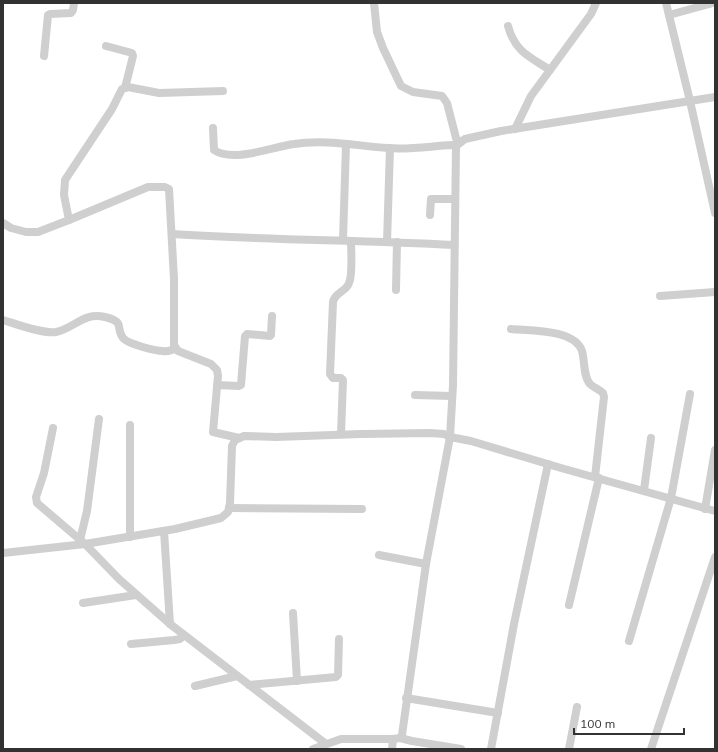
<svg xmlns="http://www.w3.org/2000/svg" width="718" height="752" viewBox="0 0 718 752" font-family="Mulish,sans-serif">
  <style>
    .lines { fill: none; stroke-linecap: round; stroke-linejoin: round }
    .minor { stroke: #cfcfcf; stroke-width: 8 }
  </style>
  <rect width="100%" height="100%" fill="#fff"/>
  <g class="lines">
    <g class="minor">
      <polyline points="374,3 377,32 383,48 401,86 413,92 442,96 447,103 456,138 459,142"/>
      <polyline points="666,3 690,101 715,213"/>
      <polyline points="669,15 713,3"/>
      <path d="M 508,26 C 515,52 530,57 550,70"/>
      <polyline points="106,46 132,53 133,56 125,88"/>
      <polyline points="44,56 48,15 50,14 71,13 73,10 74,3"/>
      <path d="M 213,128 L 214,150 C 233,163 272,147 294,144 C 325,139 357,146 388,148 C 409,150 431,146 452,145 L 456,146"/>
      <polyline points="515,129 531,96 591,14 596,3"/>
      <polyline points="430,215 431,199 455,199"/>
      <polyline points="69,220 64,195 65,180 112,109 122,89 128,87 159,93 223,91"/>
      <polyline points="3,223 11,228 26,232 38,232 69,220 148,187 165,187 169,189 174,279 174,345 178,351 211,364 217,370 218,376 213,432 239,438"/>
      <path d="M 172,234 C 266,240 360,240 454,245"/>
      <polyline points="343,240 346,144"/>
      <polyline points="387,242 390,148"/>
      <polyline points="396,290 397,242"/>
      <polyline points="660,296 715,292"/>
      <path d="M 3,320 C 16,324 43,334 56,332 C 75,328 83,312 105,317 C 126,322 115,328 123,338 C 128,344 155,351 163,351 C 167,352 171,350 175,349"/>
      <path d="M 511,329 C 531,331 574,329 582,351 C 585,361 583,376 590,384 C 594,388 599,389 603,393 L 604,397 L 595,477"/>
      <polyline points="217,385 239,386 241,385 245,336 247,334 270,336 271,335 272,316"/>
      <polyline points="415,395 452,396"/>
      <polyline points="130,425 130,537"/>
      <polyline points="53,428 44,473 36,497 37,503 85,544 119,579 170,624 326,744"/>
      <path d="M 341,434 L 343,380 L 341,378 L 333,378 L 330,374 L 333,302 C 335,292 346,292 349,283 C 353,275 351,251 351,241"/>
      <polyline points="644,490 651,438"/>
      <polyline points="229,508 362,509"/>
      <polyline points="705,509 715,450"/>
      <polyline points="164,531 170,624"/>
      <polyline points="80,540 87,511 99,419"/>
      <polyline points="3,553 85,544 175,529 221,518 228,512 230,503 232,446 235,440 244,436 276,437 361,434 430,433 444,434 450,437 471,441 561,468 715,511"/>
      <polyline points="379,555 426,564"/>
      <polyline points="83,603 136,595"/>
      <polyline points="569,605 599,478"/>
      <polyline points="293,613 297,681"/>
      <polyline points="629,641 671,498 690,394"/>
      <polyline points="131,644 174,640 180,639 184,635"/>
      <polyline points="249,685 336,677 338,675 339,639"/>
      <polyline points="195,686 237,676"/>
      <polyline points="406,698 498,713"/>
      <polyline points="400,738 412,741 461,749"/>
      <polyline points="313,749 341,739 393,739 400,738 402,735 426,564 450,437 453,385 456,146 465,139 501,131 715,97"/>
      <polyline points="392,749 393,739"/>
      <polyline points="491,749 514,624 548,464"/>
      <polyline points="569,749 577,707"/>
      <polyline points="651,749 715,557"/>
    </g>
  </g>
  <rect width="718" height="752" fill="none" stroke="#323232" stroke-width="8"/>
  <path d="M574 728v6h110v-6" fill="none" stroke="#323232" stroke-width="2"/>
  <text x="580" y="728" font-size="12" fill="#323232" stroke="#ffffff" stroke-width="3" paint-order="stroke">100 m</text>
</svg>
